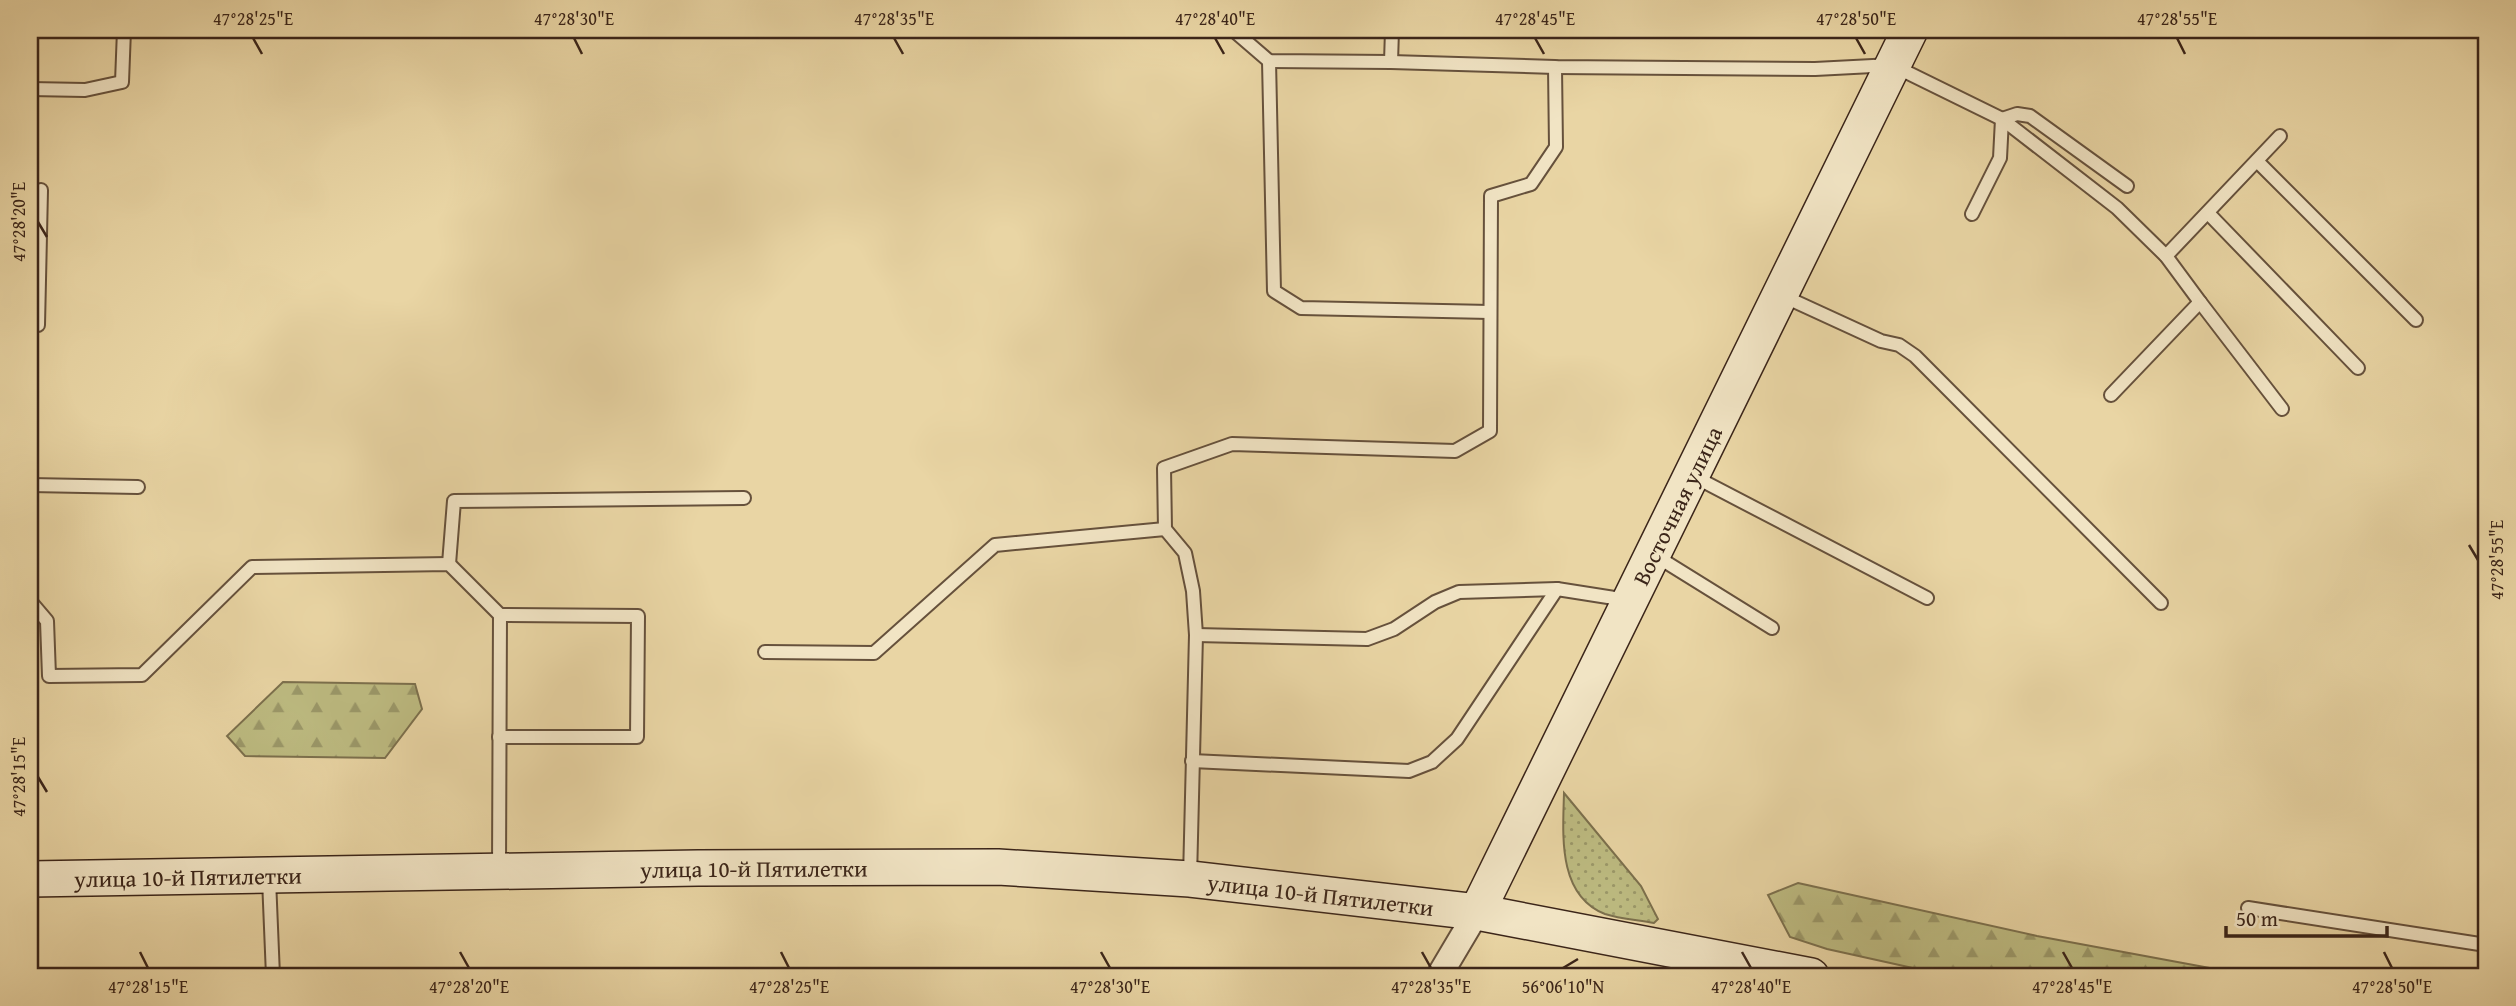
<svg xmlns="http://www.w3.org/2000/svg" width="2516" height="1006" viewBox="0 0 2516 1006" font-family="'Gentium Book Plus',serif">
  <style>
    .grass { fill: url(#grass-dots); stroke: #7c704d; stroke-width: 2 }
    .forest { fill: url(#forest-firs); stroke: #7c704d; stroke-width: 2 }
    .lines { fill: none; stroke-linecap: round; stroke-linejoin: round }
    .service-casing { stroke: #66513c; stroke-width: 16 }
    .minor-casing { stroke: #66513c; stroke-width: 28 }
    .secondary-casing { stroke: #3b2519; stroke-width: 38 }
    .service { stroke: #f1e4c4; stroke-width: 12 }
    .minor { stroke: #f1e4c4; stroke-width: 24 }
    .secondary { stroke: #f1e4c4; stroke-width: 35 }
    .ticks { fill: none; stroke: #3b2519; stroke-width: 2.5 }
    .labels { text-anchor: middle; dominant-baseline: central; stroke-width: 5; stroke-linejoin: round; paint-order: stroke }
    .street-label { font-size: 23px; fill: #3b2519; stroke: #f1e4c4 }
    .neatline { fill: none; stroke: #3b2519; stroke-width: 2.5 }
    .ticks-label { font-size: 18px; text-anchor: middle; fill: #3b2519 }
  </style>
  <defs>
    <pattern id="grass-dots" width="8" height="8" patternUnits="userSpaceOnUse" patternTransform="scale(1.75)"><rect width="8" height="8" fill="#bdbb81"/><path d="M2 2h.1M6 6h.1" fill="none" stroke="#9b9869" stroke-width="1.8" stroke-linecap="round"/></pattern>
    <pattern id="forest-firs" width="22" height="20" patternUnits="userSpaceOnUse" patternTransform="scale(1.75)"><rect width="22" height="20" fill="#bdbb81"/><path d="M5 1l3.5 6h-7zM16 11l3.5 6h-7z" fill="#9b9869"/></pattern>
  </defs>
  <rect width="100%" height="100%" fill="#e9d5a4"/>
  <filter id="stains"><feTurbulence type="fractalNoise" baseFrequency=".00286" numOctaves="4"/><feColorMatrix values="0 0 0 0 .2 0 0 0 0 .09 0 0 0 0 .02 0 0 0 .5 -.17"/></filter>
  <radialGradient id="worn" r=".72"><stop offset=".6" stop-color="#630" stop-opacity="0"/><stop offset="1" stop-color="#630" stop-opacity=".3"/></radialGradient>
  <path class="grass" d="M 1564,793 L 1641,886 L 1658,919 L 1654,923 C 1639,920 1620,919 1605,914 C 1557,895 1563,834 1564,793 Z"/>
  <g class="forest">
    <polygon points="283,682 415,684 422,709 385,758 245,756 227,736"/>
    <polygon points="1798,883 2037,936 2253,976 1949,976 1827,949 1790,937 1768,895"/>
  </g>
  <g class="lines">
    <defs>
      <g id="service">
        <polyline points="1233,30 1269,61 1391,62 1555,67 1815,69 1892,65 2002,119 2117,208 2166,256 2200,302 2111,395"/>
        <polyline points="1269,61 1274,291 1301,308 1490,312"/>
        <polyline points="1391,62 1392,30"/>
        <polyline points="30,89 85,90 122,82 124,30"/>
        <polyline points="2257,161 2416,320"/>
        <polyline points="2208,213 2358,368"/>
        <polyline points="1972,214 2000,158 2002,119 2017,114 2030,116 2127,186"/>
        <polyline points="2166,256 2280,136"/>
        <polyline points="1783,296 1881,341 1899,345 1915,356 2161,603"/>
        <polyline points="2200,302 2282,409"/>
        <polyline points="30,325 38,325 41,190"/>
        <polyline points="1695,477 1927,598"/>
        <polyline points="30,485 138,487"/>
        <polyline points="1656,556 1772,628"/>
        <polyline points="449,564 454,501 744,498"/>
        <polyline points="30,601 47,621 49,676 142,675 252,567 449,564 500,615 638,616 637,737 499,737"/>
        <polyline points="1196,635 1367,639 1394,629 1435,602 1459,592 1557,589 1627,600"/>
        <polyline points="765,652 874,653 995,545 1165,529"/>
        <polyline points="1192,761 1409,771 1432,762 1457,739 1557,589"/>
        <polyline points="499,870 500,615"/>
        <polyline points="1190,878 1196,635 1193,591 1185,553 1165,529 1164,468 1232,444 1455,451 1490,431 1491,196 1531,184 1556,147 1555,67"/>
        <polyline points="269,879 273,976"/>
        <polyline points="2248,908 2486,945"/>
      </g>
      <polyline id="minor" points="1439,976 1477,912"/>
      <g id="secondary">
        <path id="s1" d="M 30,879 L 698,868 L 998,867 L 1190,879 L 1477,912 L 1811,976"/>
        <path id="s2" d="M 1477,912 L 1910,30"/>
      </g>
    </defs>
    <use href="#service" class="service-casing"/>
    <use href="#minor" class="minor-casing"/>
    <use href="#secondary" class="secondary-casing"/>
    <use href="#service" class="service"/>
    <use href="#minor" class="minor"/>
    <use href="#secondary" class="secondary"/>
  </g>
  <path class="ticks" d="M 253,38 L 262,54M 574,38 L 582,54M 894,38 L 903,54M 1215,38 L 1224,54M 1535,38 L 1544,54M 1856,38 L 1865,54M 2177,38 L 2185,54M 38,222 L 47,237M 2469,545 L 2478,560M 38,777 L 47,792M 140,952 L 148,968M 460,952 L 469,968M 781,952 L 789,968M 1101,952 L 1110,968M 1422,952 L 1431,968M 1742,952 L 1751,968M 2063,952 L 2072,968M 2384,952 L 2392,968M 1563,968 L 1578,959"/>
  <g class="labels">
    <g class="street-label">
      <text stroke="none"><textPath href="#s2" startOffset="453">Восточная улица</textPath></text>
      <text stroke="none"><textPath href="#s1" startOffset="724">улица 10-й Пятилетки</textPath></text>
      <text stroke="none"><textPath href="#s1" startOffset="158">улица 10-й Пятилетки</textPath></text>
      <text stroke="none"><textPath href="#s1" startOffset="1292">улица 10-й Пятилетки</textPath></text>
    </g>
  </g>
  <rect width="2516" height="1006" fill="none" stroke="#e9d5a4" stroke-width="77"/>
  <path d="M2226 926v10h161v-10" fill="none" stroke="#3b2519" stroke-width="3.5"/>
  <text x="2236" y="926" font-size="21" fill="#3b2519" stroke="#f1e4c4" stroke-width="5" paint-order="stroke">50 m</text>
  <rect x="38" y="38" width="2440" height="930" class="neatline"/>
  <g class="ticks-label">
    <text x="253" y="25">47°28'25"E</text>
    <text x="574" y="25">47°28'30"E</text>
    <text x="894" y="25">47°28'35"E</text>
    <text x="1215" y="25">47°28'40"E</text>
    <text x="1535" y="25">47°28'45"E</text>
    <text x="1856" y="25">47°28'50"E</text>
    <text x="2177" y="25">47°28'55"E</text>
    <text transform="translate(19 222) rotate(-90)" y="6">47°28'20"E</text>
    <text transform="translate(2497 560) rotate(-90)" y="6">47°28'55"E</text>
    <text transform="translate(19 777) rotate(-90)" y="6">47°28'15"E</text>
    <text x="148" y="993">47°28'15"E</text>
    <text x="469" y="993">47°28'20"E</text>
    <text x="789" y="993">47°28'25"E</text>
    <text x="1110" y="993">47°28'30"E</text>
    <text x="1431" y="993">47°28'35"E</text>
    <text x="1563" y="993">56°06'10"N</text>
    <text x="1751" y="993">47°28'40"E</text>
    <text x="2072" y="993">47°28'45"E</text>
    <text x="2392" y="993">47°28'50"E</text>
  </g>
  <rect width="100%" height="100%" filter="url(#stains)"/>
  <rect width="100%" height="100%" fill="url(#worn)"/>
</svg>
